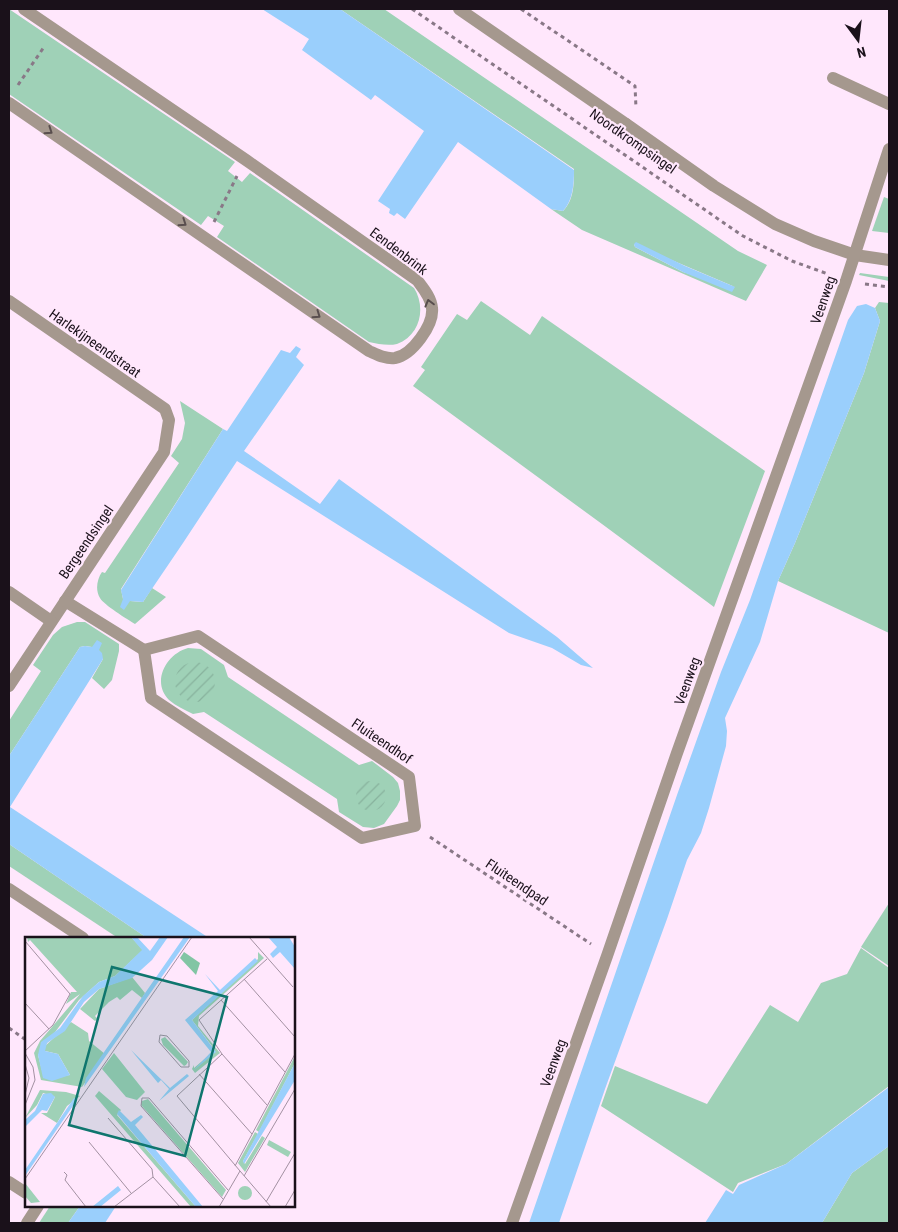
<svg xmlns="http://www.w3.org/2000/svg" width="898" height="1232" viewBox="0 0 898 1232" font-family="'Roboto Condensed',sans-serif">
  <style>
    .green { fill: #9fd1b7; fill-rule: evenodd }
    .garden { fill: url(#garden-furrows) }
    .water { fill: #9acffc }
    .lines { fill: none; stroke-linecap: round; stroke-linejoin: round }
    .path { stroke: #897887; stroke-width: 3; stroke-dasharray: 4 4; stroke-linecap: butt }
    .service { stroke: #a5988e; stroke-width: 12 }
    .minor { stroke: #a5988e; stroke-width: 12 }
    .oneway { stroke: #594e4e }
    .labels { text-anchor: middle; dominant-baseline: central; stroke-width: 4.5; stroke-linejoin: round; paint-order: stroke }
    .street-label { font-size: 14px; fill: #1a111a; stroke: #ffe7fc }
    .inset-road { fill: none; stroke: #a391a2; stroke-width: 1 }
    .view { fill: #0f766e; fill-opacity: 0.15; stroke: #0f766e; stroke-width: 2.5 }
    .inset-edge { fill: none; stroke: #1a111a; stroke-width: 2.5 }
  </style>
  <defs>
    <pattern id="garden-furrows" width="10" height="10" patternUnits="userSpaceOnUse" patternTransform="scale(1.25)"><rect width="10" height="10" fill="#9fd1b7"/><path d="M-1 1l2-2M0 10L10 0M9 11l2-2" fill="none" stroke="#88b29d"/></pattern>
  </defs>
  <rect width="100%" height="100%" fill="#ffe7fc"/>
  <g class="green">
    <path d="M 9,9 L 235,162 L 228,171 L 242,182 L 250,173 L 414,288 C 426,307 421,335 397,344 C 388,346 378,344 369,342 L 217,237 L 224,226 L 208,216 L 201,225 L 9,94 Z"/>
    <path d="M 340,9 L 384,9 L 738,251 L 767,265 L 746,301 L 582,230 L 551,209 L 563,211 C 574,200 574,184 574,169 ZM 634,244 L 735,287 L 683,272 L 635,247 Z"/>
    <polygon points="884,197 889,199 889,233 872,231"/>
    <polygon points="860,273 889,277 889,281 859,275"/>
    <polygon points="481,301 530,335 542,316 765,471 714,607 602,524 413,386 425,370 421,367 457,314 467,320"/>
    <polygon points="879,302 889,303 889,633 778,581 795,543 864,373 880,321 875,308"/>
    <path d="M 180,401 L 223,429 L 121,589 L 123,599 L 130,601 L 143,602 L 152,588 L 166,597 L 135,624 C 127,619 104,605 100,598 C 95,590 97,579 102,572 L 105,573 L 179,463 L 171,456 L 182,439 L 185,423 Z"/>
    <polygon points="77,622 85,622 119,644 119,651 112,680 104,689 92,678 103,659 92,647 85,646 80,647 9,756 9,721 41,671 33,665 53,635 62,627"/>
    <path d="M 188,648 L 201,649 L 224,665 L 228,677 L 359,765 L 372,761 L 393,777 L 398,783 L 400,791 L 400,800 L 397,806 L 384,824 L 374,828 L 363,827 L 339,812 L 337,799 L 204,712 L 193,714 C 185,710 176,706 169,700 C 151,682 166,654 188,648 Z"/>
    <polygon points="9,844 147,938 118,938 9,866"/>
    <polygon points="889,903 889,966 861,947"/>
    <polygon points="861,948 889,968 889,1086 786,1164 738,1183 733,1192 601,1106 615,1066 707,1104 770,1005 798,1022 821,983 847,974"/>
    <polygon points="889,1146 889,1223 822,1223 852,1173"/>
    <polygon points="50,1206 80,1206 68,1223 39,1223"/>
  </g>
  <g class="garden">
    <circle cx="195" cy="682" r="20"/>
    <circle cx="371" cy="796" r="15"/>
  </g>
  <g class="water">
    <path d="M 262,9 L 340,9 L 574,170 C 574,184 573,200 563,211 L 551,209 L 458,142 L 405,219 L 397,213 L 394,216 L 389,213 L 390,209 L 378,201 L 424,131 L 375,95 L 371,100 L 302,50 L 309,39 Z"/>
    <polygon points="636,242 685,266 735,287 732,292 683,272 635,247 634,244"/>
    <polygon points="866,304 875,308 880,321 864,373 795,543 778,581 760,642 725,718 727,731 726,746 709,808 701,833 687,860 667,919 605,1089 559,1223 529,1223 677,795 721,672 750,600 848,320 857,306"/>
    <polygon points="296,346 301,349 296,357 304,365 244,451 320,504 339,479 557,637 593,668 581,665 552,648 509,633 237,461 183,543 143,602 130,601 124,610 120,607 123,599 121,590 223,429 227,431 281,350 290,353"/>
    <polygon points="97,640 102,643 99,650 102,653 103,659 10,807 209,938 147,938 9,844 9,756 80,647 85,646 92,647"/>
    <polygon points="889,1087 889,1146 852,1173 822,1223 705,1223 726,1190 733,1194 739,1185 786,1164"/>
    <polygon points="80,1206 116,1206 105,1223 68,1223"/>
  </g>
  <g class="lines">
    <g class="path">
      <polyline points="412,9 743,236 792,261 828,274"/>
      <polyline points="521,9 635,86 636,108"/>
      <polyline points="18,85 44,47"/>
      <polyline points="214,222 237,176"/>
      <polyline points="865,284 889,287"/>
      <polyline points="430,837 591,944"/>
      <polyline points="9,1028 26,1040"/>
    </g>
    <g class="service">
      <polyline points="833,78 889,104"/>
      <polyline points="626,124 714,186 775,224 814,241 855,255 889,260"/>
    </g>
    <g class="minor">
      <polyline points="459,9 626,124"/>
      <path d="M 9,103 L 369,351 C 378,355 385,359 395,358 C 412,355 434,325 432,308 C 431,297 423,288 417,280 L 246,160 L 24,9"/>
      <polyline points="9,301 165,409 169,420 164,452 9,686"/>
      <polyline points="9,592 51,621"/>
      <polyline points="65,601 144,650"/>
      <polygon points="198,636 409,777 415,826 362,838 151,698 144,650"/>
      <polyline points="9,889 83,938"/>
      <polyline points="9,1182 26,1193"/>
      <polyline points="27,1223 38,1206"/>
      <polyline points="512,1223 607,956 677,753 846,281 889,149"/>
    </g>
  </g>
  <defs><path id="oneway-chevron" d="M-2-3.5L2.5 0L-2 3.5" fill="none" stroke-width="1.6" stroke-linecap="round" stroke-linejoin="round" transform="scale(1.25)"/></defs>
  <g class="oneway">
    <use href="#oneway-chevron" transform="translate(49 131) rotate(34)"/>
    <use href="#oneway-chevron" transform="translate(183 223) rotate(34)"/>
    <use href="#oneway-chevron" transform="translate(429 303) rotate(-105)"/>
    <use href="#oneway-chevron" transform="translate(317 315) rotate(35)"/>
  </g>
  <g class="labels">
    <g class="street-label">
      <text transform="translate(633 141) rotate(35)">Noordkrompsingel</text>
      <text transform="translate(399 251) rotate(37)">Eendenbrink</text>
      <text transform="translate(823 300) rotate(-71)">Veenweg</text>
      <text transform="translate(95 343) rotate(35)">Harlekijneendstraat</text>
      <text transform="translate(86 542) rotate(-56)">Bergeendsingel</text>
      <text transform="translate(687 681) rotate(-70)">Veenweg</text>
      <text transform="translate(382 741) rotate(34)">Fluiteendhof</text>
      <text transform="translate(517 882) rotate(34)">Fluiteendpad</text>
      <text transform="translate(553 1063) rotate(-70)">Veenweg</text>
    </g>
  </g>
  <g transform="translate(25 937)">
    <rect width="270" height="270" fill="#ffe7fc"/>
    <path d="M 2,0 L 106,0 L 118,13 L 90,39 L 74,45 L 54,63 L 13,118 L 19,141 L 45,138 L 33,117 L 20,114 L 20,109 L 46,85 L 63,96 L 64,104 L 80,117 L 57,150 L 16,143 L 9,116 L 15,104 L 55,57 L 41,67 L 46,55 L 52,55 L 5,3 L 3,5 ZM 233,15 L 239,21 L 174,79 L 173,89 L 195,116 L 170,136 L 167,132 L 169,128 L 169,131 L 190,113 L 167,83 L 233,22 ZM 107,40 L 120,56 L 117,61 L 107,53 L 95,63 L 92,60 L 84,65 L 70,79 L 73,82 L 70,84 L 55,72 L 74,52 ZM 140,100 L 163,125 L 161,128 L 159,129 L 138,108 L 136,102 ZM 89,116 L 120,155 L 112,163 L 101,160 L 77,132 ZM 270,119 L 270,126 L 234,195 L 231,193 ZM 15,153 L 41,155 L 55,159 L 42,169 L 32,186 L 16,176 L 22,176 L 30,160 L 18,156 L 12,168 L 0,181 ZM 74,154 L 96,173 L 92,178 L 171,270 L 166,270 L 70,159 ZM 123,162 L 201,253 L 197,260 L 116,168 L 117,164 ZM 230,195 L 233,197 L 218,224 L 220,227 L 237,199 L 240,201 L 220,235 L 213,226 ZM 244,203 L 266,215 L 263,220 L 242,208 ZM 0,246 L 15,265 L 6,266 L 0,259 ZM213 256a7 7 0 1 1 14 0a7 7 0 1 1-14 0Z" fill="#9fd1b7"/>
    <path d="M 159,15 L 175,26 L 171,38 L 155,21 Z" fill="#82c5a4"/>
    <path d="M 106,0 L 112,0 L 125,14 L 135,0 L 143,0 L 127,23 L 107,41 L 74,52 L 59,65 L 40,94 L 22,106 L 20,114 L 33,117 L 45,138 L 27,144 L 18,141 L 13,118 L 16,105 L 35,91 L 58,59 L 74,45 L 90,39 L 117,13 ZM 159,0 L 165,0 L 59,150 L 61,141 ZM 243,0 L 264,0 L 270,10 L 270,32 L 255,15 L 248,21 L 245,17 L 252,10 ZM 230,21 L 233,24 L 167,83 L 191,115 L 169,133 L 186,115 L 160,83 L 193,54 L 180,37 L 195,53 ZM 106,113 L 145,151 L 162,137 L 164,139 L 134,164 L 144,152 L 136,143 L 133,146 ZM 270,126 L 270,143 L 219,227 L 218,224 ZM 26,156 L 30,160 L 22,174 L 17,173 L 0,190 L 0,183 L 10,174 L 18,157 ZM 49,161 L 52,163 L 0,239 L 0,233 ZM 94,173 L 106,185 L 116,178 L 118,180 L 110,188 L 178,270 L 171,270 L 129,221 L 92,177 ZM 93,249 L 96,253 L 75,270 L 67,270 Z" fill="#9acffc"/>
    <path class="inset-road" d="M 224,0 L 268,50M 0,4 L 45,57 L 28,88 L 0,114M 219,42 L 270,100M 196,63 L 260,135M 0,66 L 24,92M 135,98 L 142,99 L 164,124 L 164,130 L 156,130 L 134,105 ZM 0,116 L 8,130 L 10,143 L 0,168M 197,117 L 242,168M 0,127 L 4,141 L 0,158M 174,137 L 227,197M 83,181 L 127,232 L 128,240M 64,205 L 106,256M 210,229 L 270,117M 215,234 L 152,159 L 197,117 L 174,83 L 242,22M 39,235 L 42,238 L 40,243 L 61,270M 219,239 L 270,152M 128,240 L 155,270M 0,242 L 167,0M 198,262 L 116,169 L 117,161 L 124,161 L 203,253M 241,265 L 270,216M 89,270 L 128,240M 194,270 L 215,234 L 246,270M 260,270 L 270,253"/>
    <path class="view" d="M 87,30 L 202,60 L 160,219 L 44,188 Z"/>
    <rect width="270" height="270" class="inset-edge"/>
  </g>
  <rect width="898" height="1232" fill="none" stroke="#1a111a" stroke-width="20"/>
  <g transform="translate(858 40) rotate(165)" stroke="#ffe7fc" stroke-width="4" paint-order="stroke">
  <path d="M0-4L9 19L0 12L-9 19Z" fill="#1a111a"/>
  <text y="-8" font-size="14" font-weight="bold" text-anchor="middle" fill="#1a111a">N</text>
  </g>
</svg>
